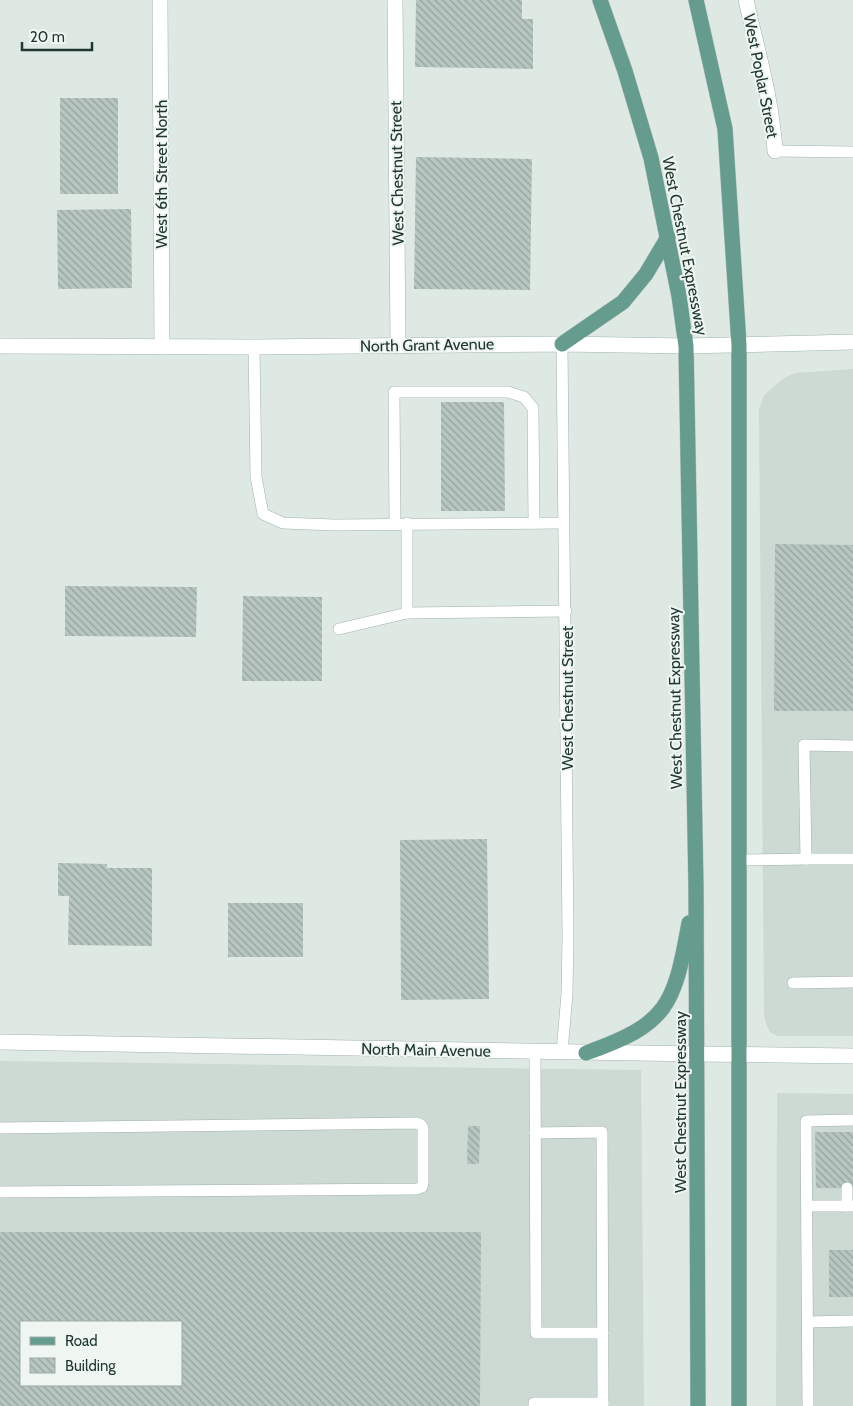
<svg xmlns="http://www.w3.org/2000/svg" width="853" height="1406" viewBox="0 0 853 1406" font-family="Cabin,sans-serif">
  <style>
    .built { fill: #cdd9d3; fill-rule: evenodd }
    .building { fill: url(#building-back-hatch); fill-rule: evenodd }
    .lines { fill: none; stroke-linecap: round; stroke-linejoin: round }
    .lane-casing { stroke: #a2b0ab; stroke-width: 12 }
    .street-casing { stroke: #a2b0ab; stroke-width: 16 }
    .secondary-casing { stroke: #9eb4ac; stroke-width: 16 }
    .primary-casing { stroke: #bcc3c2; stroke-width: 16 }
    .lane { stroke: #fff; stroke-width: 11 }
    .street { stroke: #fff; stroke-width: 15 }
    .secondary { stroke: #fff; stroke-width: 15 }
    .primary { stroke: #659c8e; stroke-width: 15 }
    .labels { text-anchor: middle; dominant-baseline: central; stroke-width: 4; stroke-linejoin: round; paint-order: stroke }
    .street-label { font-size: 16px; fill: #213832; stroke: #eff6f2 }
  </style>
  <defs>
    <pattern id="building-back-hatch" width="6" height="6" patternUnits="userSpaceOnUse" patternTransform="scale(1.25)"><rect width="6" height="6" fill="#b7c6c0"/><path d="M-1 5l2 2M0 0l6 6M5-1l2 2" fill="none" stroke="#94a29d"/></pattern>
  </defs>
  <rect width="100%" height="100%" fill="#dee9e4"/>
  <g class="built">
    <polygon points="853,369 853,1036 777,1036 770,1032 766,1024 764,1014 759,410 764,395 784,378 795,373"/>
    <path d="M 0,1061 L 641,1070 L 644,1406 L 0,1406 ZM 21,1322 L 181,1322 L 181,1385 L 21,1385 Z"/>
    <polygon points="777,1093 853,1094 853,1406 776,1406"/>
  </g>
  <g class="building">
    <polygon points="416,0 522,0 522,19 533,19 533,69 415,67"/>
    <rect x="60" y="98" width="58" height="96"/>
    <polygon points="416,157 532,159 530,290 414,289"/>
    <polygon points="131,209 132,288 58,289 57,210"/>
    <polygon points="441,402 504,402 505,511 441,511"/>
    <polygon points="775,544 853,545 853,711 774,711"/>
    <polygon points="65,586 197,587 196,637 65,636"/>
    <polygon points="243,596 322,597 322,681 242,681"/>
    <polygon points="487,839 489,999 401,1000 400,840"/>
    <polygon points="58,863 107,864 107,868 152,868 152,946 68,945 69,896 58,896"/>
    <rect x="228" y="903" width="75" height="54"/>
    <polygon points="468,1126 480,1126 479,1164 467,1164"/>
    <polygon points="815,1132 853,1132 853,1188 816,1188"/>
    <path d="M 0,1232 L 481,1232 L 480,1406 L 0,1406 ZM 21,1322 L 181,1322 L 181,1385 L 21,1385 Z"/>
    <rect x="829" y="1250" width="24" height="47"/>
  </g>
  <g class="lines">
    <defs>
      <g id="lane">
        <polyline points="775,151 853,152"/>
        <polyline points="254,347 256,477 263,514 283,523 334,525 563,523"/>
        <polyline points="407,523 407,613"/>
        <polyline points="395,524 394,392 508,392 524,397 533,408 534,523"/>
        <polyline points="339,629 407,613 566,611"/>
        <polyline points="853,746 804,745 806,859 853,859"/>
        <polyline points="739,860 806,859"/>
        <polyline points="793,983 853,982"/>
        <polyline points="535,1052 536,1333 603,1333"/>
        <polyline points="562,1052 567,994 568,936 562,344"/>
        <polyline points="0,1128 417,1123 421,1125 423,1128 423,1183 422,1187 417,1189 0,1192"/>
        <polyline points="535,1133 602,1132 603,1406"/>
        <polyline points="847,1188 847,1206"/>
        <polyline points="807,1206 853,1206"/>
        <polyline points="808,1322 853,1321"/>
        <polyline points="534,1406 534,1403 603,1403"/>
        <polyline points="808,1406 806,1121 853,1120"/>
      </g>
      <g id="street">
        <polyline points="160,0 162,347"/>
        <polyline points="395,0 398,346"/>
        <path d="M 746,0 C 757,50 772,100 775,151"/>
        <polyline points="0,1042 697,1054"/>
      </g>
      <g id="secondary">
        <polyline points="0,346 254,347 562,344 686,346 853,342"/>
        <polyline points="697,1054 853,1056"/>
      </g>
      <g id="primary">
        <polyline points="600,0 625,71 651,158 679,296 686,346 696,887 698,1406"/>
        <polyline points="696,0 725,129 739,345 739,1406"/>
        <polyline points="562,344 623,302 646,274 668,237"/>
        <path d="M 586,1053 C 668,1024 674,1006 689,923"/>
      </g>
    </defs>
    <use href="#lane" class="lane-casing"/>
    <use href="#street" class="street-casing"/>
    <use href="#secondary" class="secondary-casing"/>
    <use href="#primary" class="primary-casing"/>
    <use href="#lane" class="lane"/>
    <use href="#street" class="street"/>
    <use href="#secondary" class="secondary"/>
    <use href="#primary" class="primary"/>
  </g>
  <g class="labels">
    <g class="street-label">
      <text transform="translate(761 76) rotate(79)">West Poplar Street</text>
      <text transform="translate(397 173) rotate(-91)">West Chestnut Street</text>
      <text transform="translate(161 174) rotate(-90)">West 6th Street North</text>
      <text transform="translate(685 246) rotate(79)">West Chestnut Expressway</text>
      <text transform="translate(427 345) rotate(-1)">North Grant Avenue</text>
      <text transform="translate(567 698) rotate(-90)">West Chestnut Street</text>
      <text transform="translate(675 698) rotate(-91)">West Chestnut Expressway</text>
      <text transform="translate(426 1050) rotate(1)">North Main Avenue</text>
      <text transform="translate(680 1102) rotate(-90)">West Chestnut Expressway</text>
    </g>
  </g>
  <rect x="20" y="1321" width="162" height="65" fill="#eff6f2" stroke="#9daaa5"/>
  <rect x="30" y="1337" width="25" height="8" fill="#659c8e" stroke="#9daaa5"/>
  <text x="65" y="1346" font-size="15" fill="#213832">Road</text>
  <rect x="30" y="1358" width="25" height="15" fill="url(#building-back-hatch)" stroke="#9daaa5"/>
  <text x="65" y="1371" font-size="15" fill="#213832">Building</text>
  <path d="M22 42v8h70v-8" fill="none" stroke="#213832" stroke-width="2.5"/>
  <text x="30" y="42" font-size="15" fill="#213832" stroke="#eff6f2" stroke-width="4" paint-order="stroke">20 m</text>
</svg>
